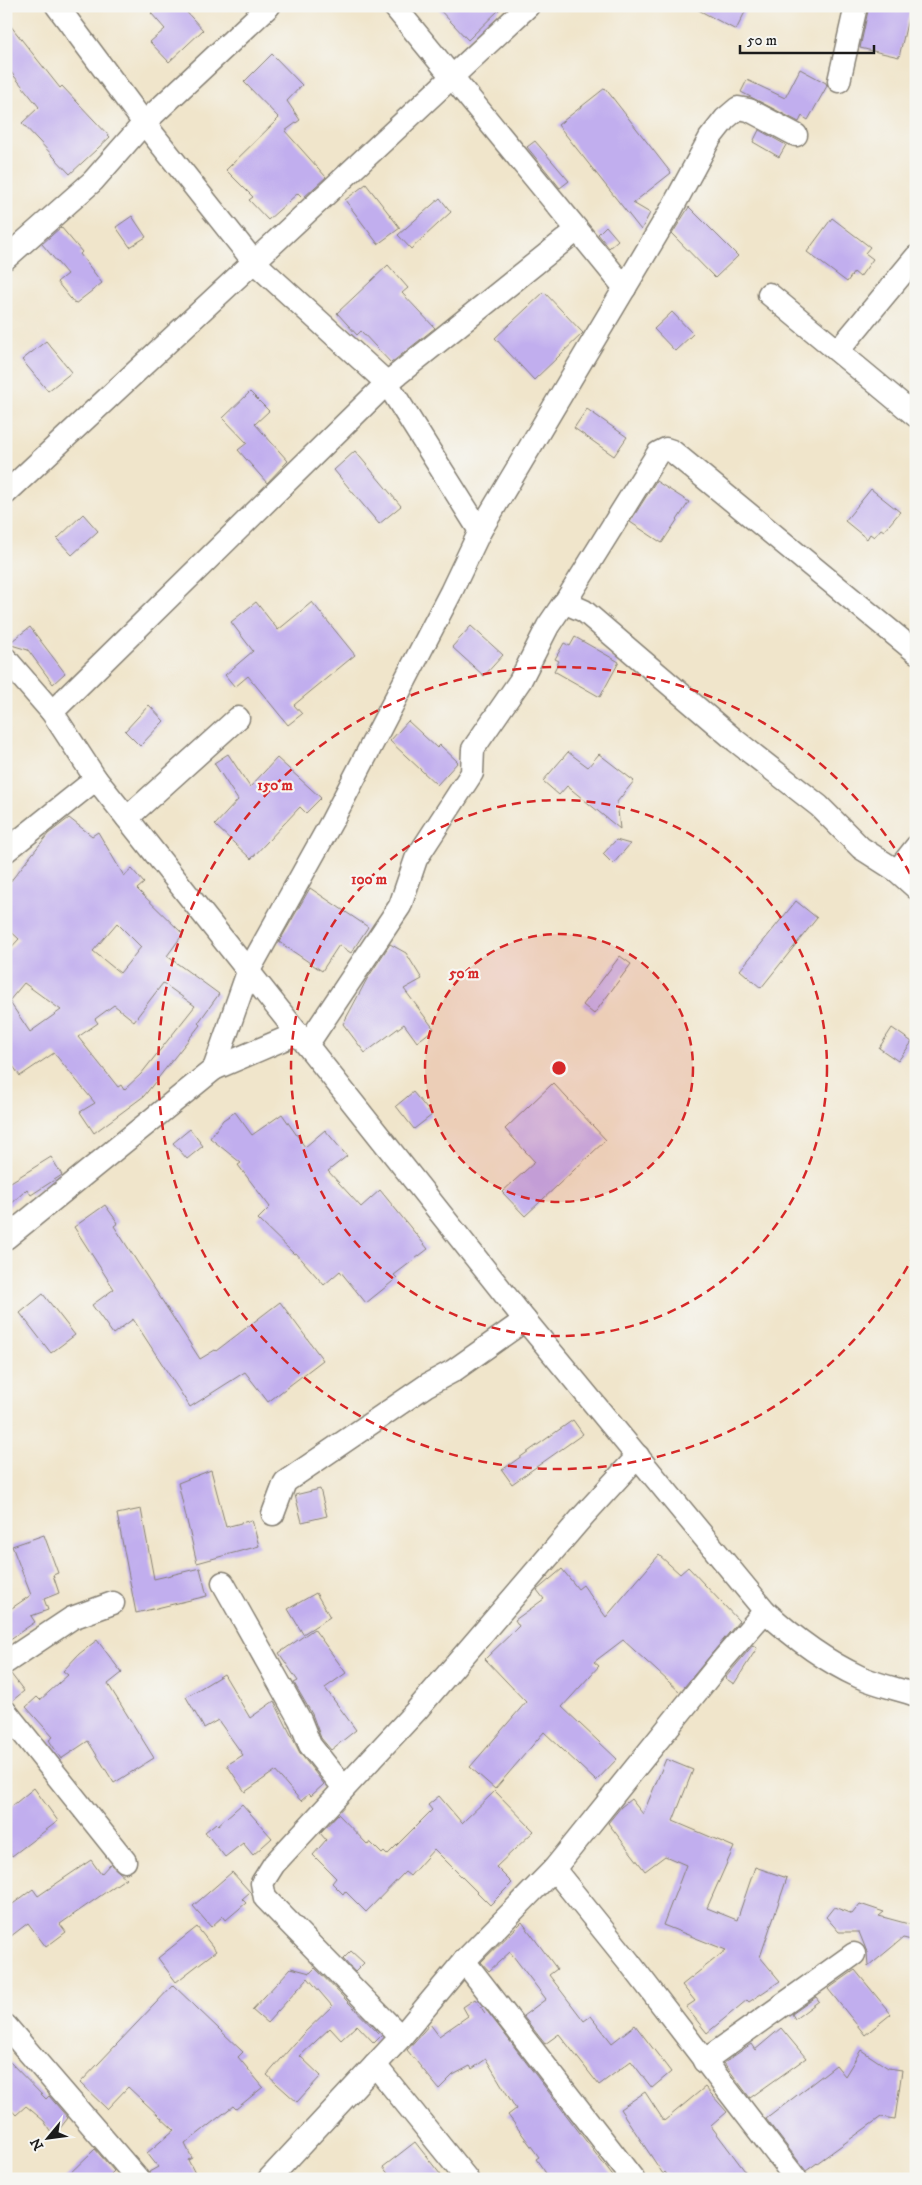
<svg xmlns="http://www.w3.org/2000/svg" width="922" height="2185" viewBox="0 0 922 2185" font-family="'IM FELL DW Pica',serif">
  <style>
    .building { fill: #c1aeee; fill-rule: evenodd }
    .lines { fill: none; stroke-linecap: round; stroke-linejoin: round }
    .minor-casing { stroke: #868074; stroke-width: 25 }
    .minor { stroke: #fff; stroke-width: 22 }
    .ring { fill: none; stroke: #d62828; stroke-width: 2.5; stroke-dasharray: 9 6 }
    .centre { fill: #d62828; stroke: #f6f6f2; stroke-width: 2.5 }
    .ring-label { font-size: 15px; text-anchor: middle; font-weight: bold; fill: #d62828; stroke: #f6f6f2; stroke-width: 4.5; stroke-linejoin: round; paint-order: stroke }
  </style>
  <rect width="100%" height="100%" fill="#f6f6f2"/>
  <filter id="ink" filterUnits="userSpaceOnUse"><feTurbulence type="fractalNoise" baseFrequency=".02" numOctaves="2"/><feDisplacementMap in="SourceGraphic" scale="10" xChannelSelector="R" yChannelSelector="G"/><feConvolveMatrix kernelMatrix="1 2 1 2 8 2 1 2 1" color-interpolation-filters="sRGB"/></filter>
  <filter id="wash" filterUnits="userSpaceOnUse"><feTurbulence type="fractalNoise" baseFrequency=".0096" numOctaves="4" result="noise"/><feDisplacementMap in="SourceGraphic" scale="20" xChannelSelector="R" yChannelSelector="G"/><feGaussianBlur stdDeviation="1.12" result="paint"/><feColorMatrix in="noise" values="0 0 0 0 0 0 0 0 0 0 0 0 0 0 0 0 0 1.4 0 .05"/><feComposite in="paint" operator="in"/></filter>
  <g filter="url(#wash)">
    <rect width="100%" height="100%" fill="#f0e5cb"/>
    <g id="blocks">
      <g class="building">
        <polygon points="159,6 181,6 203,30 169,62 150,42 165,29 151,13"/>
        <polygon points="436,6 503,6 468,40"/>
        <polygon points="691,6 748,6 736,30"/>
        <polygon points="869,6 911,6 899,57 860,48"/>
        <polygon points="6,20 60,88 62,86 110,137 70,174 22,123 39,107 6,66"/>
        <polygon points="272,54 302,85 287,101 300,120 285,131 326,177 303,198 298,193 268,220 249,200 253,197 226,170 279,118 244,82"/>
        <polygon points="800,69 826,83 827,86 808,120 802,116 799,122 741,92 747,80 785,98"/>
        <polygon points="605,88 671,173 633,203 650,213 641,230 558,125"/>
        <polygon points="759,130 786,145 779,157 753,142"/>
        <polygon points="535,141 569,181 560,188 527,147"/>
        <polygon points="366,184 400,228 378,244 345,200"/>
        <polygon points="440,198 451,212 411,249 398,235"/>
        <polygon points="689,207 738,256 715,278 672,234"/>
        <polygon points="132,216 146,237 130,247 116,227"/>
        <polygon points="832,218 870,247 865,253 873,259 860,277 854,272 847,282 807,252"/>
        <polygon points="606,226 618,240 609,248 598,234"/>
        <polygon points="61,227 82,252 80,254 102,283 75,304 57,282 67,274 42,244"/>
        <polygon points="388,265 408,288 402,293 435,328 391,363 361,331 357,335 337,313"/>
        <polygon points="544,292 583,333 534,380 495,338"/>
        <polygon points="672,312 693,334 675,351 654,329"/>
        <polygon points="46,341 72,372 48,391 22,360"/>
        <polygon points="250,392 269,411 255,424 288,461 267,483 238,450 247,443 223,418"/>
        <polygon points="587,409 627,437 614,456 574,428"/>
        <polygon points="355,451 401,506 379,524 334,470"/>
        <polygon points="656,481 689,502 662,543 630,522"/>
        <polygon points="871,489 900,512 884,531 881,529 874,537 870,534 867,539 845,521"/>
        <polygon points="83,514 98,531 72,555 57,539"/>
        <polygon points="256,602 278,630 312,602 355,655 294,705 302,714 288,725 248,676 235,687 225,675 253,651 231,622"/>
        <polygon points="471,626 503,655 484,676 452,647"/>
        <polygon points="30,627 65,673 53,684 28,650 8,644"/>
        <polygon points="575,637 619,662 600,697 554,671 559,661 555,659 564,643 570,646"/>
        <polygon points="149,705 164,721 140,746 125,731"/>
        <polygon points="408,721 437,748 440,745 458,762 437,785 390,741"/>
        <polygon points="568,752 588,767 599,754 634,781 617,802 620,829 567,786 559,795 543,781"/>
        <polygon points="228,754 250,787 277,758 321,798 306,813 300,807 251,859 215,825 238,800 214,763"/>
        <path d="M 69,818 L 92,836 L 98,832 L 124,876 L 132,869 L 144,883 L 137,889 L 183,934 L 167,956 L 219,994 L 198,1023 L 200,1025 L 144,1096 L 94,1133 L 80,1112 L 95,1103 L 54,1053 L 20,1076 L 6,1056 L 6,953 L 19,939 L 6,927 L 6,887 L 48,834 ZM 117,923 L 141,947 L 120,973 L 93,951 ZM 24,983 L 61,1010 L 30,1032 L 9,1001 ZM 163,983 L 195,1006 L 141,1074 L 124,1090 L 121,1085 L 118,1087 L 78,1037 L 98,1023 L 95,1019 L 114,1005 L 134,1021 Z"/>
        <polygon points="616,840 630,844 613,864 603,854"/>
        <polygon points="310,888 368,927 351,953 339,945 322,971 279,942"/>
        <polygon points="796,901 817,918 761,988 740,970"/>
        <polygon points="390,944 406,953 422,979 404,989 434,1029 417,1042 404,1024 365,1053 343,1024 367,979"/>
        <polygon points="620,956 631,964 594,1014 583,1005"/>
        <polygon points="892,1028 912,1042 898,1061 879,1048"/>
        <polygon points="553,1083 606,1140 525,1216 502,1192 535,1162 505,1129"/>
        <polygon points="413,1092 432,1115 414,1129 396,1106"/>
        <polygon points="235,1112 252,1135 282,1114 305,1147 325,1130 347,1156 328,1171 361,1207 380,1190 428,1249 394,1275 397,1278 366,1303 340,1271 324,1285 296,1253 294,1254 258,1219 270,1207 238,1165 241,1163 210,1138 223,1120"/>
        <polygon points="190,1129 203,1146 187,1159 173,1143"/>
        <polygon points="51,1157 62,1175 31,1195 27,1189 6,1209 6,1185"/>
        <polygon points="105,1205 118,1223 114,1226 200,1359 215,1350 216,1351 280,1302 323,1360 268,1402 245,1372 190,1407 133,1319 113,1334 92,1305 114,1289 74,1227"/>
        <polygon points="43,1294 75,1335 51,1353 20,1313"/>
        <polygon points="573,1420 583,1434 512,1484 502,1470"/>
        <polygon points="211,1470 226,1527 252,1520 259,1546 197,1563 178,1483"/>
        <polygon points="320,1489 327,1516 302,1522 295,1495"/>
        <polygon points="141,1509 154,1579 200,1568 207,1596 136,1613 117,1514"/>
        <polygon points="44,1535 58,1573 53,1575 59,1593 44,1599 48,1610 31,1616 35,1622 6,1642 6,1612 31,1595 12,1546"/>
        <polygon points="659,1555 680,1574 688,1567 739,1621 680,1692 623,1640 594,1662 599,1666 562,1707 617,1759 596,1781 544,1732 495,1789 470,1767 526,1702 485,1659 519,1626 515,1620 544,1599 537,1590 562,1569 578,1589 583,1585 606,1617"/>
        <polygon points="316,1593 330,1617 303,1634 288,1609"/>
        <polygon points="314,1629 346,1673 325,1688 356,1730 331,1750 321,1738 312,1714 294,1683 298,1681 279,1653"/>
        <polygon points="97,1640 122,1673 108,1684 154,1758 114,1783 88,1741 61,1759 49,1740 53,1737 26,1707 37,1697 40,1700 68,1675 63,1671 79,1654"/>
        <polygon points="753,1645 757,1648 734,1684 725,1678"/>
        <polygon points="11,1674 24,1691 12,1701 6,1699 6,1675"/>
        <polygon points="224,1674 250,1718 274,1701 300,1753 324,1784 311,1796 309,1794 301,1801 275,1771 245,1792 227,1765 243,1755 218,1720 204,1728 186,1697"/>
        <polygon points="666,1759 693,1770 673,1821 734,1847 707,1908 737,1920 755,1867 787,1878 760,1957 780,1981 749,2002 747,2000 707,2033 686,2007 695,2001 682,1985 726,1950 663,1925 686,1865 665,1856 645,1871 608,1823 621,1807 631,1799 643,1814"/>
        <polygon points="34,1788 58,1821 12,1856 6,1848 6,1811"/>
        <polygon points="495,1791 534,1831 496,1867 512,1883 490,1905 434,1849 410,1876 405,1872 366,1912 345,1891 343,1894 332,1883 336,1878 313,1855 326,1840 320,1833 338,1814 368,1845 370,1842 382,1854 384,1852 387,1855 432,1810 428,1805 439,1796 462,1823"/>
        <polygon points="242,1804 272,1838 253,1855 243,1843 225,1857 205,1832 216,1823 218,1825"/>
        <polygon points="91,1860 101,1874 110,1864 126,1878 60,1924 66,1932 46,1947 28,1923 6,1940 6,1909 33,1889 38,1896"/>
        <polygon points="232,1872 250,1892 242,1899 246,1903 226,1920 223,1916 211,1927 193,1906"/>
        <polygon points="860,1904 884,1912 879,1916 916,1926 916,1941 903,1938 868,1967 867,1952 859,1932 839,1932 826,1917 834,1907 852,1914"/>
        <polygon points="522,1922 557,1969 549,1975 584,2021 591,2016 612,2043 635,2025 671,2072 652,2088 631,2061 599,2085 559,2034 545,2044 523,2016 546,1999 510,1952 489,1971 481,1962"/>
        <polygon points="197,1927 216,1951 176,1982 158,1958"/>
        <polygon points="351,1951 364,1963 355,1972 343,1959"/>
        <polygon points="291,1968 310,1973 315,1968 381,2036 374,2043 357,2025 341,2040 330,2028 300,2056 321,2076 297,2102 267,2075 302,2035 332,2006 308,1978 267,2023 252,2010"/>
        <polygon points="855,1970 891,2014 865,2035 828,1989"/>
        <polygon points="173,1985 243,2052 238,2057 263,2087 236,2109 233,2106 185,2144 192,2158 188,2160 198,2179 151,2179 149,2172 158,2167 147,2153 174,2130 128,2087 107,2109 80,2083"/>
        <polygon points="816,1997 819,2001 795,2019 792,2014"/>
        <polygon points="475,1999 485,2013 487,2011 615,2179 550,2179 536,2159 539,2157 508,2115 516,2109 486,2059 472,2069 470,2066 453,2075 439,2089 407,2050 430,2024 439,2036 468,2016 463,2007"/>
        <polygon points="781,2028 806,2058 750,2098 724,2063 751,2044 755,2050"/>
        <polygon points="861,2050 888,2068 902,2070 895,2119 881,2117 806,2171 766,2119 836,2065 845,2076"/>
        <polygon points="6,2058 46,2099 49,2096 68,2118 54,2136 44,2121 26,2106 16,2115 6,2104"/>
        <polygon points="705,2087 727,2112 711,2126 751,2179 670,2179 665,2172 663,2174 620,2109 645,2092 664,2121"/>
        <polygon points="415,2142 444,2179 392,2179 383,2167"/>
        <polygon points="95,2149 114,2171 106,2179 64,2179"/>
      </g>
    </g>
  </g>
  <g filter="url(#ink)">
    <use href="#blocks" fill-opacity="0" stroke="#868074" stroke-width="1"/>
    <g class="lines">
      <defs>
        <g id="minor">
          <polyline points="269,6 144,123 254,262 387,383 577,230"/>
          <polyline points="394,6 625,288"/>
          <polyline points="839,81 856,6"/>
          <polyline points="6,258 93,181 144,123 57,6"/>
          <polyline points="769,294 916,416"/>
          <polyline points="838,351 916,257"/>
          <polyline points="6,493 528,6"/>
          <polyline points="564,604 658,453 666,449 672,451 916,652"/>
          <path d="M 6,659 L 52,712 L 96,779 L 525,1320 L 765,1611 C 794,1638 825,1661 860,1677 C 878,1685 898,1689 916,1695"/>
          <polyline points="52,712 387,383 480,531"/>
          <polyline points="127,818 238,718"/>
          <polyline points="916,847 897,871 916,888"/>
          <polyline points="6,851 96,779"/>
          <polyline points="307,1045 400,906 416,859 472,773 473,749 520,681 548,626 563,604 566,603 584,611 736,741 819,806 861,848 897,871"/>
          <polyline points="214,1069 248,972 332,821 451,592 480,531 670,212 710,138 725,119 738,108 749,110 796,135"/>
          <polyline points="6,1238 214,1069 298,1033"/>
          <polyline points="273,1514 285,1482 427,1385 453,1371 525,1320"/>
          <polyline points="223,1583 300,1720 310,1745 344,1788"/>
          <polyline points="6,1662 72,1618 113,1603"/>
          <polyline points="6,1712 125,1861"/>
          <polyline points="554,1869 629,1962 796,2179"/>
          <polyline points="464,1961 633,2179"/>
          <polyline points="6,2026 138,2179"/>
          <polyline points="401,2037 265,1898 262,1883 274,1864 416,1711 584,1515 638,1456"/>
          <polyline points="704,2061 854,1954"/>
          <polyline points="375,2065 467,2179"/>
          <polyline points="269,2179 401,2037 464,1961 554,1869 720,1663 765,1611"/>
        </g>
      </defs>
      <use href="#minor" class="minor-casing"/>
      <use href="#minor" class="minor"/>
    </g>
  </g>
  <circle cx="559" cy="1068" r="134" fill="#d62828" fill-opacity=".12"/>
  <g class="ring">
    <circle cx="559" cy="1068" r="134"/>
    <circle cx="559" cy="1068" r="268"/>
    <path d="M915 1253A401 401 0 1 1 915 883"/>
  </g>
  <circle cx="559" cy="1068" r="8" class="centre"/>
  <g class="ring-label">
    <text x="275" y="790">150 m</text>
    <text x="369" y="884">100 m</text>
    <text x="464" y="978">50 m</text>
  </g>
  <rect width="922" height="2185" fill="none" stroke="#f6f6f2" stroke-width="25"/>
  <g transform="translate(48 2138) rotate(241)" stroke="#f6f6f2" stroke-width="4" paint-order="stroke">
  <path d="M0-4L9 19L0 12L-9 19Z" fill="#1c1c1c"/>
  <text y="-8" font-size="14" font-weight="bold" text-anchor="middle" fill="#1c1c1c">N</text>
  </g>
  <path d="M740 45v8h134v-8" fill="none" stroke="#1c1c1c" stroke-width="2.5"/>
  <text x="747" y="45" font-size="15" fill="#1c1c1c" stroke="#f6f6f2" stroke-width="4" paint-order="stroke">50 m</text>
</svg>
